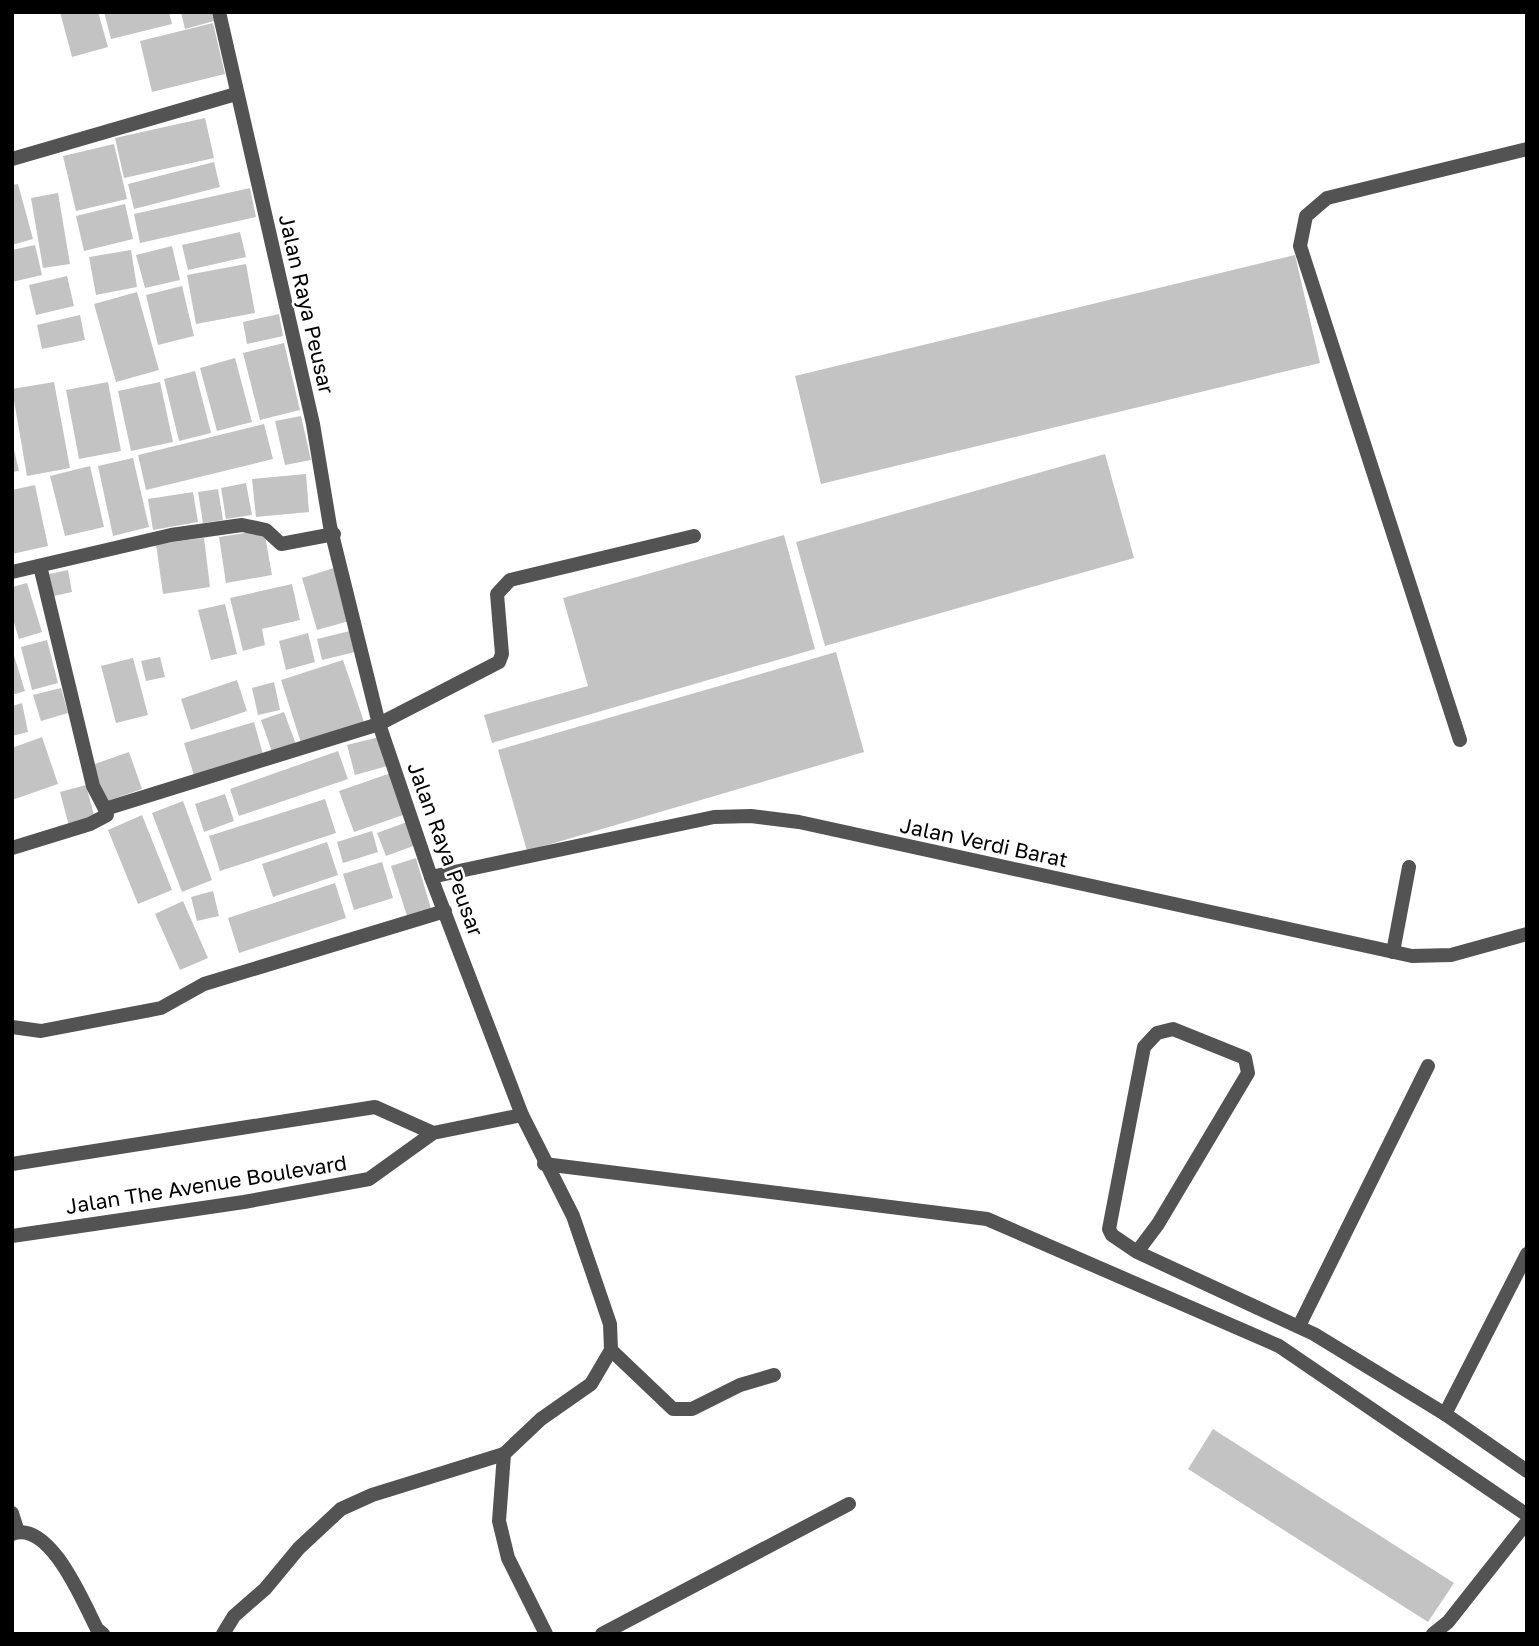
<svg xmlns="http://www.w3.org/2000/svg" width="1539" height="1646" viewBox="0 0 1539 1646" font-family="'Golos Text',sans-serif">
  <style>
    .building { fill: #c3c3c3 }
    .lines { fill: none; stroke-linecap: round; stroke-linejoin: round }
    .service { stroke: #535353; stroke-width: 14 }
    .minor { stroke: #535353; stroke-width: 14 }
    .labels { text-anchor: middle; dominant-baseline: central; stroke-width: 5; stroke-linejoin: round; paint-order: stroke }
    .street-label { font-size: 21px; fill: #000; stroke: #fff }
  </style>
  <rect width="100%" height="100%" fill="#fff"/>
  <g class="building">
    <polygon points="60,12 98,12 108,47 72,57"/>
    <polygon points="104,12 169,12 172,24 111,39"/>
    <polygon points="181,12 211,12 214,21 185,29"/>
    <polygon points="213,23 225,74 152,92 140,41"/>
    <polygon points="205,118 214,158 124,178 115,138"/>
    <polygon points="114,144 127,199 76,211 63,156"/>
    <polygon points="214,162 220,187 134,209 128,184"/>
    <polygon points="18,184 33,239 12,245 12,185"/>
    <polygon points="250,188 256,217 140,243 134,214"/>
    <polygon points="58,193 70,264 43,268 31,198"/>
    <polygon points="125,204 133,239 84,251 76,216"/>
    <polygon points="240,232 246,257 188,270 182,245"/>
    <polygon points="35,245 42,275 12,282 12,250"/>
    <polygon points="172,246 180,280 145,288 136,255"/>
    <polygon points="131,250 137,287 96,295 89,257"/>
    <polygon points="1295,255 1320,363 821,484 795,376"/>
    <polygon points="246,264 255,313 196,324 187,275"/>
    <polygon points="67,276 74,306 36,315 29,285"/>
    <polygon points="182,286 194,336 158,345 146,295"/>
    <polygon points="137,292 159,370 116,382 94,304"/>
    <polygon points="279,314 283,336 247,344 243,322"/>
    <polygon points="80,315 85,340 42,349 37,325"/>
    <polygon points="284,343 300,410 260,420 243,353"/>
    <polygon points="235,358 252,422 217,431 200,368"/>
    <polygon points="195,371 211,433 179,441 164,379"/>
    <polygon points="54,382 70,468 27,476 12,389"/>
    <polygon points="108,382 121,451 79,459 66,390"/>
    <polygon points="160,382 173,442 131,451 118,391"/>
    <polygon points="301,416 311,460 285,465 275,421"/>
    <polygon points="264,424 273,459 146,490 138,455"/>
    <polygon points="12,441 19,471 12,472"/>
    <polygon points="1105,454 1134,558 825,646 796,542"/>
    <polygon points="133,458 149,527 113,536 98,466"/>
    <polygon points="90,466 104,527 65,536 50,476"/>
    <polygon points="306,474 309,512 256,517 252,479"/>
    <polygon points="246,483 252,515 226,519 221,488"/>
    <polygon points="35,485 48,546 12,554 12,490"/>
    <polygon points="218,489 223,520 203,523 198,492"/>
    <polygon points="193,492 198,522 153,530 148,499"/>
    <polygon points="264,530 272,575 226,583 219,537"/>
    <polygon points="784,535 815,649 492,743 484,715 588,686 563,598"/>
    <polygon points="204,538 210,587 163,594 156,544"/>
    <polygon points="334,568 349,621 317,630 302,578"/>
    <polygon points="68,570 72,592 54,596 49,574"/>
    <polygon points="27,583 42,632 19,639 12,616 12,587"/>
    <polygon points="292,584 300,620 262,629 265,645 243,651 230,598"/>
    <polygon points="225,604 237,654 211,660 198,610"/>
    <polygon points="350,631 355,652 322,660 317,639"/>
    <polygon points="308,633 315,662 286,670 279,641"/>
    <polygon points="47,640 58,683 32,690 21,647"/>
    <polygon points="12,649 25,691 12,695"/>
    <polygon points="836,652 864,752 527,851 498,750"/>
    <polygon points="160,657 165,677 146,681 141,661"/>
    <polygon points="133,658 148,715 116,723 101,666"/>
    <polygon points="343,660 365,725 302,746 281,680"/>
    <polygon points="237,680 247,711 191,730 181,699"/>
    <polygon points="274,682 280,710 258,715 252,688"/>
    <polygon points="61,688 68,713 41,721 33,695"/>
    <polygon points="22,703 28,732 12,736 12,706"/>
    <polygon points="284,712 297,747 273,755 261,720"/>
    <polygon points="254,722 264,758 195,779 184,743"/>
    <polygon points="383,736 391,765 355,775 347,745"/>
    <polygon points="42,737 58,784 12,800 12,748"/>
    <polygon points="338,751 348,779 239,816 230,789"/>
    <polygon points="129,752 142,789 105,802 92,765"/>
    <polygon points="391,773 406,814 354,832 339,791"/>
    <polygon points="86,785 95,819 69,826 60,792"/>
    <polygon points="225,794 234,821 204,832 195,804"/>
    <polygon points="325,799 336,833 220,871 209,836"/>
    <polygon points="183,801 212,880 182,892 152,813"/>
    <polygon points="142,815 172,890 138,904 108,830"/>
    <polygon points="407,822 416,845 386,856 377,833"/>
    <polygon points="372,831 378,852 343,863 337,842"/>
    <polygon points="327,842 338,875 273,897 262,864"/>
    <polygon points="416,858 431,909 407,916 391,866"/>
    <polygon points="382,862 393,898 354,910 343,874"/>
    <polygon points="335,883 346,918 239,953 228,918"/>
    <polygon points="213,891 219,916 197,921 191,897"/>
    <polygon points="183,901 208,958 180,970 155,914"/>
    <polygon points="1213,1429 1454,1583 1428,1622 1188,1469"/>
  </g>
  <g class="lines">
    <g class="service">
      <polyline points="379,724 499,662 502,654 497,594 510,580 694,536"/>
      <polyline points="1460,740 1300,246 1306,216 1327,198 1527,149"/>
      <polyline points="1393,952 1409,867"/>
    </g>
    <g class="minor">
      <polyline points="219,12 313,424 330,526 379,724 431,877 522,1115 573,1216 610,1324 611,1350 591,1384 541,1419 504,1454 499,1521 508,1558 546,1634"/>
      <polyline points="12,159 236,94"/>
      <polyline points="40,566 93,786 105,809 379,724"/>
      <polyline points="12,572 171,535 242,525 266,530 281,544 334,534"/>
      <polyline points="12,848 90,824 107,815 105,809"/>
      <polyline points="431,877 714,817 751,816 799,822 1412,956 1451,955 1527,934"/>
      <polyline points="12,1027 41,1031 161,1008 204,984 445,911"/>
      <polyline points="12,1164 375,1107 433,1133"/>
      <polyline points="544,1164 987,1219 1279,1346 1527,1515"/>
      <polyline points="12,1236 244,1202 369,1179 433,1133 522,1115"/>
      <polyline points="1137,1252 1158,1224 1248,1073 1245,1058 1173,1029 1157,1033 1144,1047 1109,1229 1112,1235 1137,1252 1314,1334 1445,1414 1527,1471"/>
      <polyline points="1299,1326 1428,1066"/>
      <polyline points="611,1350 673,1409 692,1409 740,1385 774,1375"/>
      <polyline points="1445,1414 1527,1254"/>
      <polyline points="12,1513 18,1532"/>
      <path d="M 12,1534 C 50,1519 84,1604 97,1629 L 103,1634"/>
      <polyline points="223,1634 234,1616 265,1589 299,1548 341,1509 372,1495 504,1454"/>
      <polyline points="602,1634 849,1504"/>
      <polyline points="1433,1634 1448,1622 1527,1522"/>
    </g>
  </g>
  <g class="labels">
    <g class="street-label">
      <text transform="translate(307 304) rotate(77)">Jalan Raya Peusar</text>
      <text transform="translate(984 842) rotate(12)">Jalan Verdi Barat</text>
      <text transform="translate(446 849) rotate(70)">Jalan Raya Peusar</text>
      <text transform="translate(206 1184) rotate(-9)">Jalan The Avenue Boulevard</text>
    </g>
  </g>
  <rect width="1539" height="1646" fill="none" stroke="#000000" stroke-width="28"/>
</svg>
